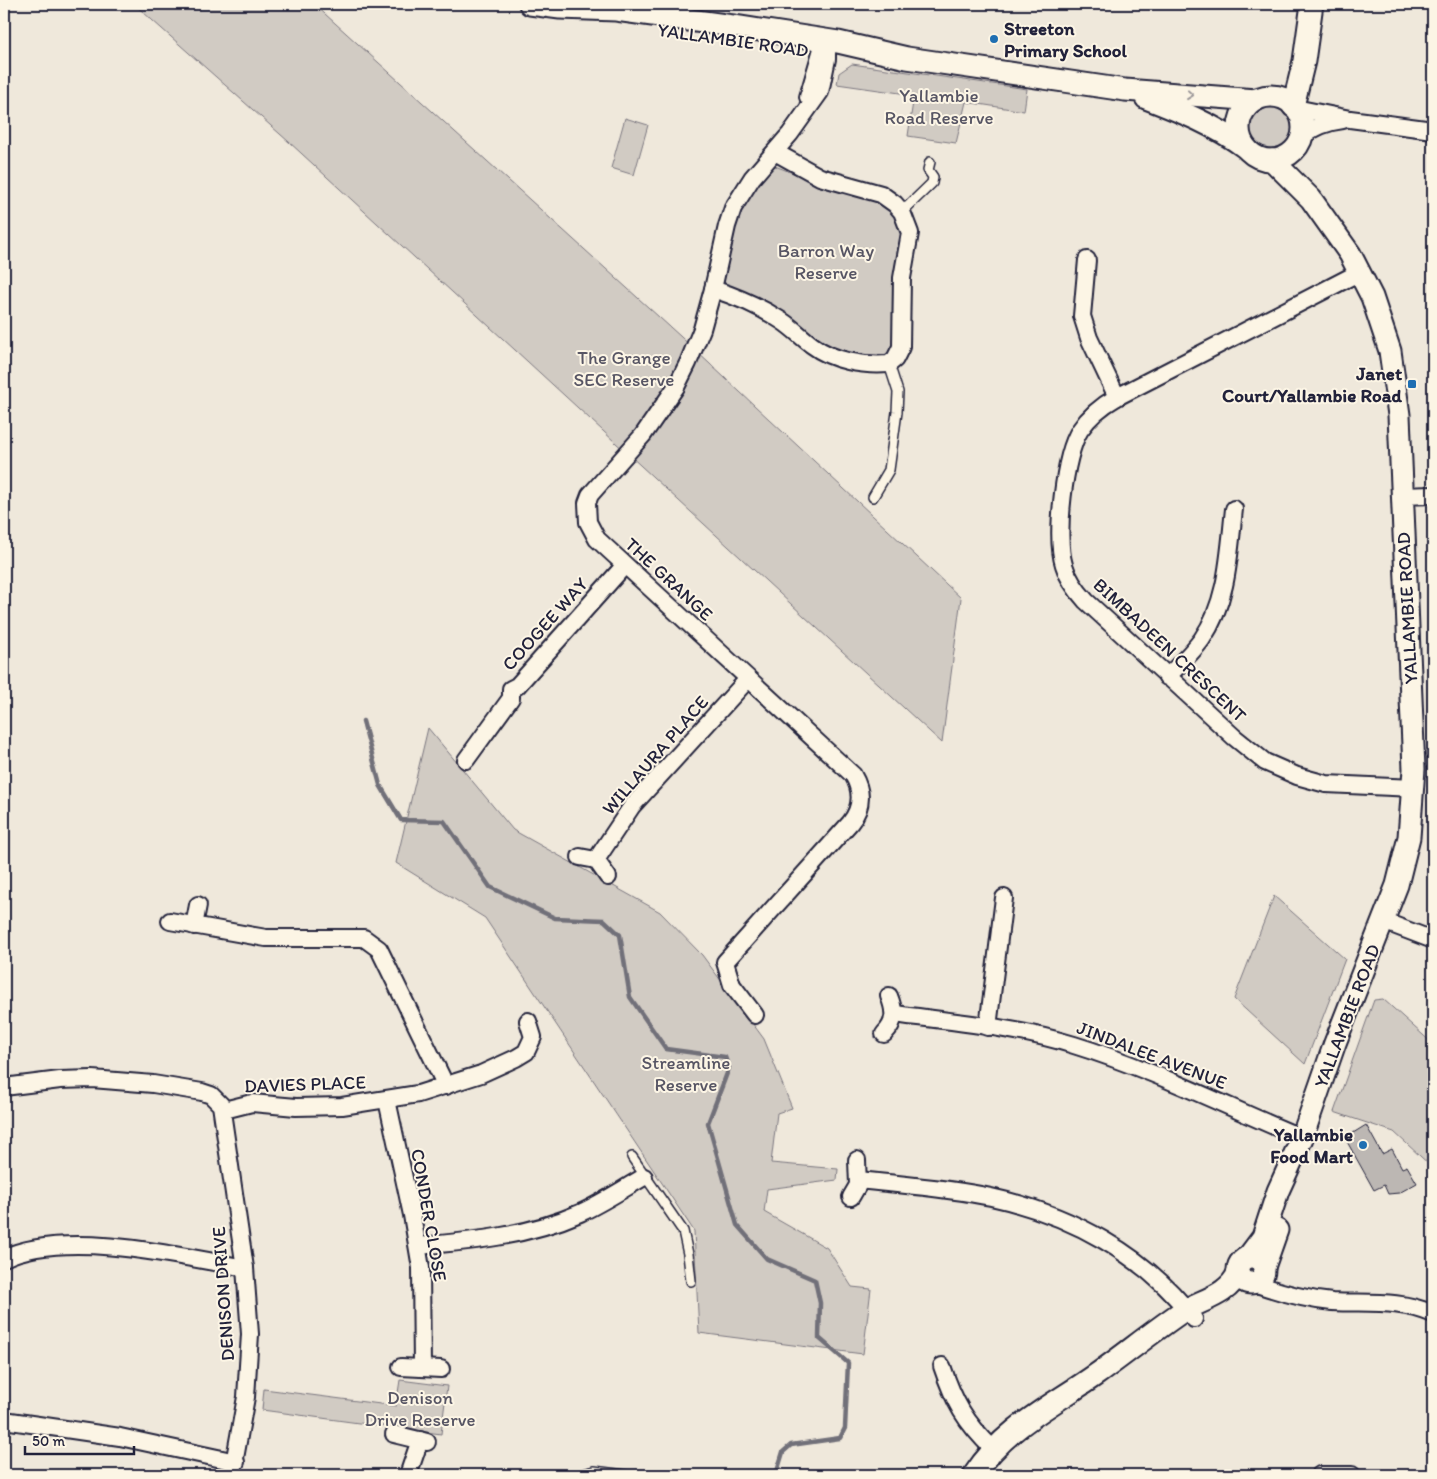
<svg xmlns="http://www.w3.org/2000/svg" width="1437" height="1479" viewBox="0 0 1437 1479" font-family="Itim,sans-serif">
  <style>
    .green { fill: #d1cbc3; stroke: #7a767f }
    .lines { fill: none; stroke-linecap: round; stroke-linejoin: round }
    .stream { stroke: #716f79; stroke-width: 4.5 }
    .building { fill: #bcb7b3; stroke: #22223b }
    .service-casing { stroke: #22223b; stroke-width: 12 }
    .minor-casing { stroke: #22223b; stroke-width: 20 }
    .tertiary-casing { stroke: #22223b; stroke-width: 25 }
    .service { stroke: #fcf5e5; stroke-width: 9 }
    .minor { stroke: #fcf5e5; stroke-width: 16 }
    .tertiary { stroke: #fcf5e5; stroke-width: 21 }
    .oneway { stroke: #9a9698 }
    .poi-dot { fill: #1f6fb2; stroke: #fcf5e5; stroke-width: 2 }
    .labels { text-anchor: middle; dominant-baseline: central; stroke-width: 4; stroke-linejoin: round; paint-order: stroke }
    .poi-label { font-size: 19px; font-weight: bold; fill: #22223b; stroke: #fcf5e5; text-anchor: end }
    .street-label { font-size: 19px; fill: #22223b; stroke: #fcf5e5 }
    .park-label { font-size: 19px; fill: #575564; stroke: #fcf5e5 }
  </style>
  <rect width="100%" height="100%" fill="#efe8db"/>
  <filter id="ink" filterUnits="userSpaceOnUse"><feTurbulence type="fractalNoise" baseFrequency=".02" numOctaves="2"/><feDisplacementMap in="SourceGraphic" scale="10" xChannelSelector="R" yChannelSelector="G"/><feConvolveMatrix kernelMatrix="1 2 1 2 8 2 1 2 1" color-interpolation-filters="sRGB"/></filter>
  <g filter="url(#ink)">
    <g class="green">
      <polygon points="134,4 314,4 681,337 961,598 942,743 289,142"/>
      <polygon points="852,64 1027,89 1024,111 966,102 956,143 908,136 914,95 837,84 839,73"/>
      <circle cx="1270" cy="128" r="23"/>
      <polygon points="625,118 648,125 634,175 611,168"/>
      <path d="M 775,166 L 839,191 L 879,200 L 897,216 L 904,232 L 896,347 L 884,359 L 839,353 L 724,284 C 719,258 749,174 775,166 Z"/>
      <polygon points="428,728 513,830 660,912 702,955 764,1039 792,1108 777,1113 771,1163 838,1169 837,1180 767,1189 764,1212 827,1248 852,1287 871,1289 863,1354 699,1333 694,1231 485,918 396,863"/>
      <polygon points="1274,896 1345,959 1305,1064 1234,999"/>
      <polygon points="1383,999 1433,1044 1433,1168 1394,1132 1334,1112 1374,1000"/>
      <polygon points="400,1380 447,1386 441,1434 262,1410 264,1389 396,1406"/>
    </g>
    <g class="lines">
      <polyline class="stream" points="363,721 380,785 401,820 444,821 490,887 555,918 604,920 620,935 630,997 666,1049 725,1057 729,1068 708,1123 737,1225 767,1259 815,1280 820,1303 819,1338 848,1363 845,1428 840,1438 791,1445 783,1452 776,1475"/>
    </g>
    <polygon class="building" points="1366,1125 1382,1154 1392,1149 1402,1168 1407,1166 1417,1183 1399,1193 1388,1194 1384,1185 1374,1190 1345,1138"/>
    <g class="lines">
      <defs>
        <g id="service">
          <polyline points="902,212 932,183 933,177 928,170 930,162"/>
          <polyline points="873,497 889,470 897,412 898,392 889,364"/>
          <polyline points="632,1157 683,1231 688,1254 691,1281"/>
          <polyline points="581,1475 594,1471 625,1475"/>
        </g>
        <g id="minor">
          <polyline points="808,97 822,49"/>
          <polyline points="1295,108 1350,119 1433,130"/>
          <path d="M 1301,137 C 1315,127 1326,122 1343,120"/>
          <polyline points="1087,260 1082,316 1089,338 1117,397"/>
          <path d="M 1360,272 L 1117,397 C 1103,405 1090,415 1080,430 C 1064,455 1055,537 1064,565 C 1068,579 1076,590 1086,601 L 1234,737 L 1265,762 L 1297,776 L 1326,784 L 1414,788"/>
          <path d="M 713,289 C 738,297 761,307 782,321 C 793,328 802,338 812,345 C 833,361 863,366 889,364 L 895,359 L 901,347 L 902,278 L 910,233 L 902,212 L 895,204 L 881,194 L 820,177 L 775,152"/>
          <polyline points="1402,496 1433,495"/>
          <path d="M 1167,677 C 1179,665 1192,653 1202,639 C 1228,601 1229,554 1234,509"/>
          <polyline points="466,760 511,698 511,689 517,686 624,566"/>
          <polyline points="580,857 596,860 608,877"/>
          <polyline points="596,860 632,806 748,679"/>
          <polyline points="170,921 266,938 364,938 379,949 446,1086"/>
          <polyline points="1383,921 1433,940"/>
          <polyline points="194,926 198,905"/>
          <path d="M 894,1014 C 954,1022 1016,1027 1074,1045 C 1152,1069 1227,1107 1302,1138"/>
          <path d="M 755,1015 L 732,985 L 725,962 L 850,823 C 862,808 863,792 853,775 L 597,539 L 588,522 L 587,503 L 590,495 L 643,435 L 676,387 L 688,363 L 702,329 L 713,289 L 727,226 L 733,208 L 752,178 L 790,134 L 820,92 L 827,59 L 827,40"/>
          <polyline points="988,1027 1004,898"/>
          <path d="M 884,1034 C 896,1022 895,1011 889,996"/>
          <polyline points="4,1087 60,1080 92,1079 153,1084 202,1092 211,1095 221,1105 245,1268 250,1334 246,1397 232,1475"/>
          <polyline points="387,1100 412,1215 421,1268 422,1368"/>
          <polyline points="224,1110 252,1103 296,1107 342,1106 418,1094 481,1074 516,1058 526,1052 533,1037 528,1021"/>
          <path d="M 859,1180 C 903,1185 948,1188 991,1197 C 1069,1214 1145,1254 1194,1319"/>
          <polyline points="851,1197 858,1185 857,1160"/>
          <path d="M 418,1246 C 474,1241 528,1236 580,1213 C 602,1203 623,1189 644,1177"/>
          <path d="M 4,1258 C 64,1229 181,1256 245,1268"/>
          <path d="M 1254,1283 C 1279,1292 1304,1299 1332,1302 C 1366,1304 1400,1299 1433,1314"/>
          <path d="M 942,1366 C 954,1402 965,1422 993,1449"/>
          <polyline points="401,1367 441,1369"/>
          <polyline points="4,1420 120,1437 236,1462"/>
          <polyline points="394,1434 427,1442"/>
          <polyline points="408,1475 420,1440"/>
          <polyline points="1320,1475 1352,1475"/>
        </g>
        <g id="tertiary">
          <polyline points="530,4 560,8 616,10 740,27 838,42 907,58 1125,90 1256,100"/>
          <circle cx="1271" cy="128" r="32"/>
          <path d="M 1146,98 C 1182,112 1215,125 1246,148"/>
          <polyline points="1293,106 1304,61 1312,4"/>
          <circle cx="1251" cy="1270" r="13"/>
          <polyline points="1248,1257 1263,1237 1278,1191 1302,1138 1335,1043 1397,885 1409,837 1414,769 1399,415 1390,351 1372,297 1350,254 1311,199 1272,160"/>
          <polyline points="1264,1267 1277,1230"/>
          <path d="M 974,1475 C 1005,1427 1052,1406 1097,1374 C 1125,1354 1151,1333 1180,1313 C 1200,1300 1228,1296 1238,1273"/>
        </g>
      </defs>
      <use href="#service" class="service-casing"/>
      <use href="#minor" class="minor-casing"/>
      <use href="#tertiary" class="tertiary-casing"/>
      <use href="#service" class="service"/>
      <use href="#minor" class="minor"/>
      <use href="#tertiary" class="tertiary"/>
    </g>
    <defs><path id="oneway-chevron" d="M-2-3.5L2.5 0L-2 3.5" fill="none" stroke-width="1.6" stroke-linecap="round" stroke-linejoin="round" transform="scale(1.25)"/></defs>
    <use class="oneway" href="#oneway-chevron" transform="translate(1190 95) rotate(6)"/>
  </g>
  <g class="poi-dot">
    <circle cx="994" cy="39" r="5"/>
    <rect x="1407" y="379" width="10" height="10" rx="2.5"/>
    <circle cx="1363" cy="1145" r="5"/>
  </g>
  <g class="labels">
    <g class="poi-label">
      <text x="1004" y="28" text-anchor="start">Streeton<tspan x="1004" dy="22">Primary School</tspan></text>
      <text x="1402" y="373">Janet<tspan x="1402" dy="22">Court/Yallambie Road</tspan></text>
      <text x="1353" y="1134">Yallambie<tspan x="1353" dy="22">Food Mart</tspan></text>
    </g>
    <g class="street-label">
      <text transform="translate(733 40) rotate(8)">YALLAMBIE ROAD</text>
      <text transform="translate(669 579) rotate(43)">THE GRANGE</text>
      <text transform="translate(1407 608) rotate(-93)">YALLAMBIE ROAD</text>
      <text transform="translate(545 624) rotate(-48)">COOGEE WAY</text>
      <text transform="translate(1170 650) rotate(43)">BIMBADEEN CRESCENT</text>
      <text transform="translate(655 755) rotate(-49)">WILLAURA PLACE</text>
      <text transform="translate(1347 1016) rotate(-69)">YALLAMBIE ROAD</text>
      <text transform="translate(1152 1055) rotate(21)">JINDALEE AVENUE</text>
      <text transform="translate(305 1084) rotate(-2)">DAVIES PLACE</text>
      <text transform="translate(429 1215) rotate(80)">CONDER CLOSE</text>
      <text transform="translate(223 1294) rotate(-94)">DENISON DRIVE</text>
    </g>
    <g class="park-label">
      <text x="939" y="95">Yallambie<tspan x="939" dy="22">Road Reserve</tspan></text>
      <text x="826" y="250">Barron Way<tspan x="826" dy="22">Reserve</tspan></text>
      <text x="624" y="357">The Grange<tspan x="624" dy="22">SEC Reserve</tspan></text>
      <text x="686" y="1062">Streamline<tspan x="686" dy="22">Reserve</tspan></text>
      <text x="420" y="1397">Denison<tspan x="420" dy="22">Drive Reserve</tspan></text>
    </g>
  </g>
  <rect width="1437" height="1479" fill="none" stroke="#fcf5e5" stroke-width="20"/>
  <rect x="10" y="10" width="1417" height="1459" fill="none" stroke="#22223b" stroke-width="2" filter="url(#ink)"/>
  <path d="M25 1446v8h109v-8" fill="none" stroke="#22223b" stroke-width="2.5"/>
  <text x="32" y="1446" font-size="15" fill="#22223b" stroke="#fcf5e5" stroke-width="4" paint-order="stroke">50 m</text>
</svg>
